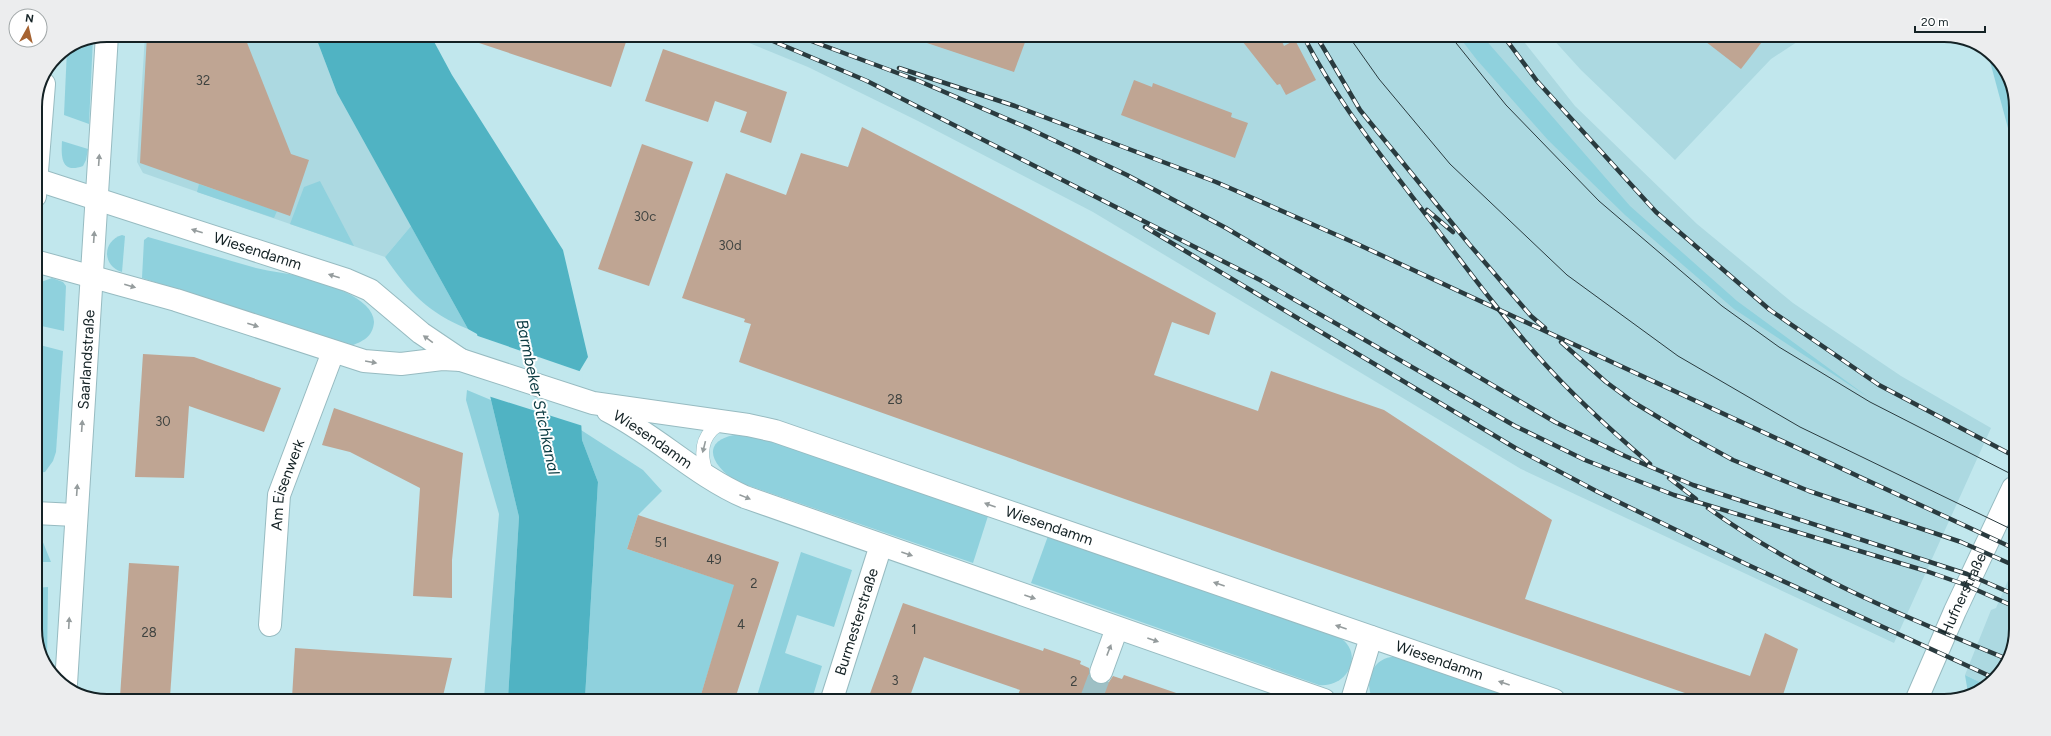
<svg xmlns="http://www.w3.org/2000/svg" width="2051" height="736" viewBox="0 0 2051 736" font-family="Figtree,sans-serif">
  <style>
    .built { fill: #acd9e1 }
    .green { fill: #8fd1dd }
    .water { fill: #50b3c3 }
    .pier { fill: #c1e7ed }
    .building { fill: #bfa593 }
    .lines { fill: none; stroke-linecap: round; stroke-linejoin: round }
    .street-tunnel { stroke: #9ec0c5; stroke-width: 22; stroke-dasharray: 22 11; stroke-linecap: butt }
    .lane-casing { stroke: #97bbc1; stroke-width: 14 }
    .street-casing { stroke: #97bbc1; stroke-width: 24 }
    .secondary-casing { stroke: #97bbc1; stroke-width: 24 }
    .lane { stroke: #fff; stroke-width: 13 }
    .street { stroke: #fff; stroke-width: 22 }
    .secondary { stroke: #fff; stroke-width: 22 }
    .tram { stroke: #2a3b3f; stroke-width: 1 }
    .rail-casing { stroke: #2a3b3f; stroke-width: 4.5 }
    .rail { stroke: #fff; stroke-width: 3; stroke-dasharray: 9; stroke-linecap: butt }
    .oneway { fill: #959c9d }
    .labels { text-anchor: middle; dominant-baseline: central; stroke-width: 4; stroke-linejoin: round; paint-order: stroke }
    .number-label { font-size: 13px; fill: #3f4340 }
    .street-label { font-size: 15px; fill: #142225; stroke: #fff }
    .water-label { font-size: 16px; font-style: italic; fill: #0b3b42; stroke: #fff }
    .rim { fill: none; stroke: #142225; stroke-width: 2 }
  </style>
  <rect width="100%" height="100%" fill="#c1e7ed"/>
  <g class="built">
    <polygon points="145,35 315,35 337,93 411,226 385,257 143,173 137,162"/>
    <polygon points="732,36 1521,38 1575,106 1697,224 1793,303 1901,376 1991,428 1894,643 1521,469 1093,212 918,121 808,67"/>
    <polygon points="1552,38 1803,38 1771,59 1675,160 1581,70"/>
    <polygon points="2013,569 2012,652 1988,686 1965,675 1991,610 1996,608"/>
  </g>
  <g class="green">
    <polygon points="93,38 89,124 64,115 67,49 80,40"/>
    <polygon points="1460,38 1484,38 1630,206 1737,301 1868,397 1734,309 1625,215 1548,140 1477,60"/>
    <polygon points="1988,54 2001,63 2016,102 2015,154"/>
    <path d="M 62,141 L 88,149 L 86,160 L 83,166 C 61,174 61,157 62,141 Z"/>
    <polygon points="320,181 354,246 290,224 304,187"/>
    <polygon points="199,184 277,211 274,218 197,192"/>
    <path d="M 411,226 L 468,329 C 428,313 409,292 385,257 Z"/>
    <path d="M 122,235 L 125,236 L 122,272 C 102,266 102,241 122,235 Z"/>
    <path d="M 148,237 C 184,247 220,258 256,268 C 271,272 288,273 304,277 C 323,282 374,298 374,322 C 373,337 362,342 350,346 L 142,278 L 144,240 Z"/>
    <polygon points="52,278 63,282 66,286 64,331 37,325 38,291 41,282"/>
    <polygon points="36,344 63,351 56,452 53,461 45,472 35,473"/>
    <polygon points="467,390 491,400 519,517 508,698 484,698 499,514 466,400"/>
    <polygon points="581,430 643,470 662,491 638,515 627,549 735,585 700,698 585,698 598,482 582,440"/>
    <path d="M 742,434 L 758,436 L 988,516 L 973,563 L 738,482 C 709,465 699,438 742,434 Z"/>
    <polygon points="35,531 40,535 51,562 35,562"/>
    <path d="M 1048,536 L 1339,637 C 1365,653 1348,688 1319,685 L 1031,583 Z"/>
    <polygon points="801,552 852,570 834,627 797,615 785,653 822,666 812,699 756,699"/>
    <polygon points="48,587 47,666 35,634 35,588"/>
    <path d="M 1391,657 L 1396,657 L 1520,700 L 1373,700 C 1364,683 1371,660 1391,657 Z"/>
    <polygon points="1965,675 1988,686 1968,693"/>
  </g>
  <polygon class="water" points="315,35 431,36 452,75 563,250 588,357 579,372 582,440 598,482 585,698 508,698 519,517 491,400 477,334 468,329 337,93"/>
  <polygon class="pier" points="475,335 582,372 583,426 488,396"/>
  <g class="building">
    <polygon points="147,35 244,35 291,154 309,160 290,216 140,163"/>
    <polygon points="468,36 628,36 611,87 467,39"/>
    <polygon points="919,37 1027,37 1014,72 918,40"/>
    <polygon points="1239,37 1280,37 1284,46 1295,40 1316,80 1286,95 1280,84 1277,85"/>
    <polygon points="1701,38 1765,38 1741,69"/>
    <polygon points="663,49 787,92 771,143 740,132 747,112 715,101 708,122 645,101"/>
    <polygon points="1134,80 1152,87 1153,83 1232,113 1231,117 1248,123 1235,158 1121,115"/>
    <polygon points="862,127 1021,209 1216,313 1209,335 1172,322 1154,375 1258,411 1271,371 1384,410 1552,520 1525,599 1750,676 1765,633 1798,649 1781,701 1708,701 1136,503 739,362 751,324 744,322 745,319 682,298 726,173 786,195 801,153 848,167"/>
    <polygon points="642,144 693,162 649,286 598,269"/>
    <polygon points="143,354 194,357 281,388 264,432 189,406 184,478 135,477"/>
    <polygon points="334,408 463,453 452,560 452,598 413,596 420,488 350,452 322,445"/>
    <polygon points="638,515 779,562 735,699 700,698 734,585 627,549"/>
    <polygon points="129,563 179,566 170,697 120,697"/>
    <polygon points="903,603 1043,651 1044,648 1081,661 1080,664 1089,668 1089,674 1091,680 1097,684 1103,684 1109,682 1113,676 1122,679 1124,675 1185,696 1184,699 1016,699 1020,690 924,657 909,699 868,699"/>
    <polygon points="295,648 354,652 452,658 443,696 387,693 387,698 336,695 336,698 292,698"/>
  </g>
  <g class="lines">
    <polyline class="street-tunnel" points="1091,699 1101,672"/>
    <defs>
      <path id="lane" d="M 708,476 C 702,462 699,444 711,431 C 714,427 720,425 724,422"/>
      <g id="street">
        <path id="s1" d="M 270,625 L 279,495 L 333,352"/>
        <polyline points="1101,672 1117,628"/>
        <path id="s2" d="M 832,699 L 881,545"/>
        <polyline points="1352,700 1371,637"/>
      </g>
      <g id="secondary">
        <path id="s3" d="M 35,179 L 347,280 L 370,290 L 421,333 L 461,360 L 593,403 L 748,425 L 775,431 L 1554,700"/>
        <polyline points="35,196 44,84"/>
        <polyline points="35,261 176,300 364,361 401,364 442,359 461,360"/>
        <path id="s4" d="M 608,411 C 657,436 695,475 745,497 L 1324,700"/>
        <polyline points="35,513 75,515"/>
        <path id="s5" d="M 66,684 L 107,35"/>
        <path id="s6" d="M 1916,701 L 1955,611 L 2013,488"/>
      </g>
    </defs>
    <use href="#lane" class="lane-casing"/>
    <use href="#street" class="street-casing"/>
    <use href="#secondary" class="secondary-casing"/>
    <use href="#lane" class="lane"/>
    <use href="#street" class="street"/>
    <use href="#secondary" class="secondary"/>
    <g class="tram">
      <polyline points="1350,38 1379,79 1450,164 1567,275 1678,356 1800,427 2013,530"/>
      <polyline points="1452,38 1506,105 1599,201 1722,306 1779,347 1870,402 2013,475"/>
    </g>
    <defs>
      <g id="rail">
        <polyline points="761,36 867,81 1260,280 1515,426 1585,460 1674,495 1926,571 1963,584 2013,606"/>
        <polyline points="798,36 919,81 1028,128 1127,175 1226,228 1555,422 1625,456 1693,485 1967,574 2013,594"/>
        <path d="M 1304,37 C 1336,100 1381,155 1423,211 C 1462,262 1500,314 1543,362 C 1576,399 1613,432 1650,464"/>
        <polyline points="1317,37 1360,110 1469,244 1531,316 1545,328"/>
        <polyline points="1505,38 1537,81 1656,212 1770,310 1879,385 2014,456"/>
        <polyline points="899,68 1015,106 1216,182 1355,243 2013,548"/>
        <polyline points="1427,210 1453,232"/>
        <polyline points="1145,227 1517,449 1598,492 1746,564 1994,678"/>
        <polyline points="1561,342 1606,382 1633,402 1691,437 1733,460 1809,491 1961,542 2013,565"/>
        <polyline points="1669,478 1696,499"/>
        <path d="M 1708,508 C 1800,574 1903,616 2007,659"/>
      </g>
    </defs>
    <use href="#rail" class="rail-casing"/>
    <use href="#rail" class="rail"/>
  </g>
  <defs><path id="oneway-solid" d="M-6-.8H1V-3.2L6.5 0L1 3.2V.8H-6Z"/></defs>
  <g class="oneway">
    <use href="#oneway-solid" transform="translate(99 160) rotate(-86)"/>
    <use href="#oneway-solid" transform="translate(197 231) rotate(-162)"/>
    <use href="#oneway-solid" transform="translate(94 237) rotate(-86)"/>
    <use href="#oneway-solid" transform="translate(334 276) rotate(-162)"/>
    <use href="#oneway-solid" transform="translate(130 286) rotate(16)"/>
    <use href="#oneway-solid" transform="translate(253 325) rotate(18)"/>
    <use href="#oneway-solid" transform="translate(428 339) rotate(-144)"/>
    <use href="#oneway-solid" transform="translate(371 362) rotate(10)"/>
    <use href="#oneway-solid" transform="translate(82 426) rotate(-86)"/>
    <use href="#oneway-solid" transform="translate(704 447) rotate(104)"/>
    <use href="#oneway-solid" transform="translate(77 490) rotate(-86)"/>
    <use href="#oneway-solid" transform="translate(745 497) rotate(22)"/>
    <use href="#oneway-solid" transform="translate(990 505) rotate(-160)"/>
    <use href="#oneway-solid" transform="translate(907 554) rotate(19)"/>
    <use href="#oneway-solid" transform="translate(1219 584) rotate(-161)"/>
    <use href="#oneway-solid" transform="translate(1030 597) rotate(19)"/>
    <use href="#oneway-solid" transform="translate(69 623) rotate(-87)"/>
    <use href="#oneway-solid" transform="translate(1341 627) rotate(-161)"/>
    <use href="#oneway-solid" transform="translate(1153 640) rotate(19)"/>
    <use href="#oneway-solid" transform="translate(1109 650) rotate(-69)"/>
    <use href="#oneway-solid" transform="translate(1504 683) rotate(-161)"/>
  </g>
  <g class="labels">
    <g class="number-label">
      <text x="203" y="80">32</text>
      <text x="645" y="216">30c</text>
      <text x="730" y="245">30d</text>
      <text x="895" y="399">28</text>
      <text x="163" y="421">30</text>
      <text x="661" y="542">51</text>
      <text x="714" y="559">49</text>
      <text x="754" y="583">2</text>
      <text x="741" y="624">4</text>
      <text x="914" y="629">1</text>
      <text x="149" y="632">28</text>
      <text x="895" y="680">3</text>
      <text x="1074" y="681">2</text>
    </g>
    <g class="street-label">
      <text stroke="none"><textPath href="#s3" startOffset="234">Wiesendamm</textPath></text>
      <text stroke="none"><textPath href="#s5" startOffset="325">Saarlandstraße</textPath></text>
      <text stroke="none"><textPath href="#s4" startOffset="53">Wiesendamm</textPath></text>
      <text stroke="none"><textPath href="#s1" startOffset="142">Am Eisenwerk</textPath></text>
      <text stroke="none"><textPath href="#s3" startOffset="1081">Wiesendamm</textPath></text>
      <text stroke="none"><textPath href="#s6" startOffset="117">Hufnerstraße</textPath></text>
      <text stroke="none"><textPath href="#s2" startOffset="81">Burmesterstraße</textPath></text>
      <text stroke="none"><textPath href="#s3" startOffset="1494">Wiesendamm</textPath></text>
    </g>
    <g class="water-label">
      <text transform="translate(538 397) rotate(78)">Barmbeker Stichkanal</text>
    </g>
  </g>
  <path d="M0 0H2051V736H0ZM107 42H1944A65 65 0 0 1 2009 107V629A65 65 0 0 1 1944 694H107A65 65 0 0 1 42 629V107A65 65 0 0 1 107 42Z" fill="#ecedee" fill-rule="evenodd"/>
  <path class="rim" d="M107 42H1944A65 65 0 0 1 2009 107V629A65 65 0 0 1 1944 694H107A65 65 0 0 1 42 629V107A65 65 0 0 1 107 42Z"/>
  <g transform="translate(28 28) rotate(8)"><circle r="19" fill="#ffffff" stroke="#a1a7a8"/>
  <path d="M0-3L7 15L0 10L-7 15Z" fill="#a66331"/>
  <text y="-6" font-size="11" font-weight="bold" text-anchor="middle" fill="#142225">N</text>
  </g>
  <path d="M1915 26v6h70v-6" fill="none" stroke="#142225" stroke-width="2"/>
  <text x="1921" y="26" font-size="12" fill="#142225" stroke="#ffffff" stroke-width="3" paint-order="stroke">20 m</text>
</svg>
